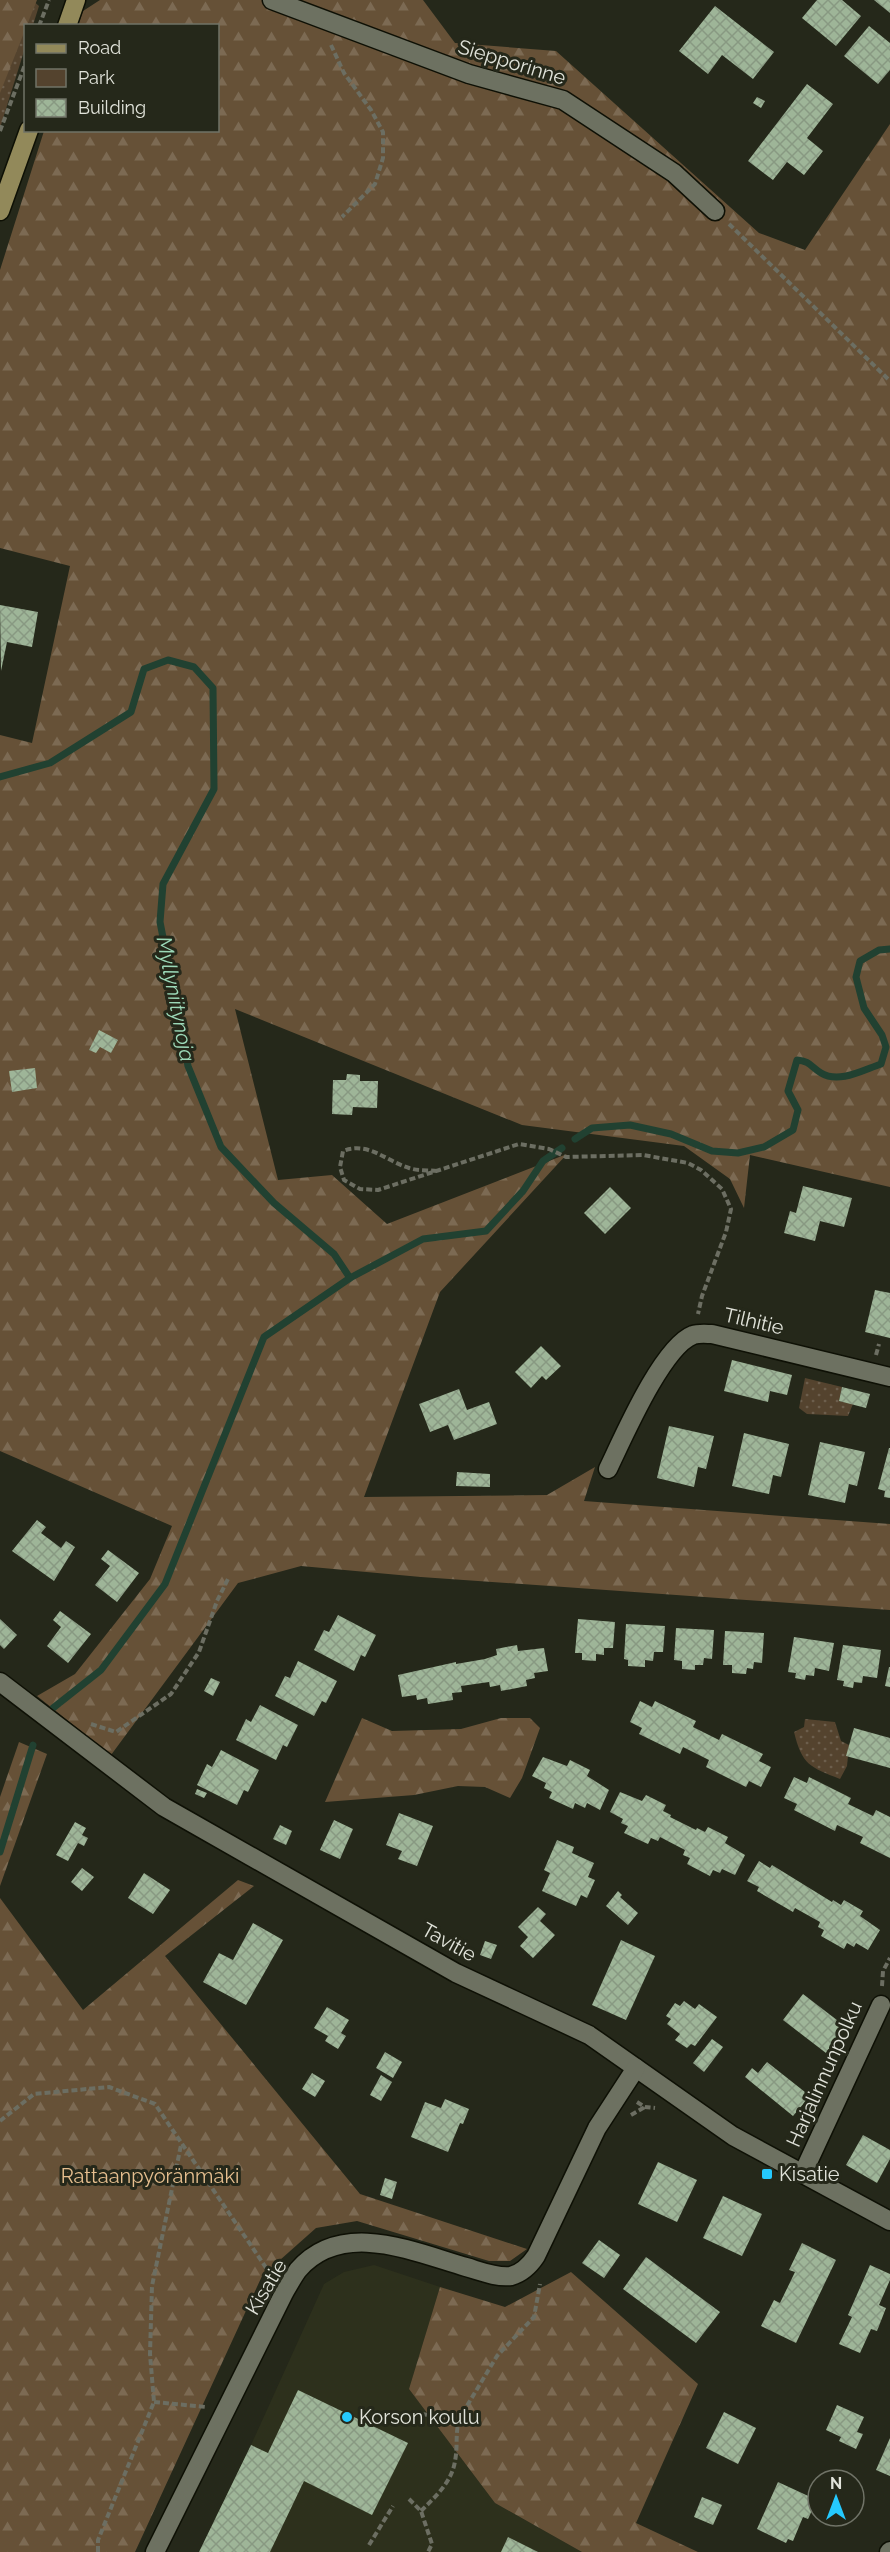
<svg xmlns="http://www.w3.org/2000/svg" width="890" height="2552" viewBox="0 0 890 2552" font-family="Raleway,sans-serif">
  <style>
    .built { fill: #2d301c }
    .green { fill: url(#green-dots) }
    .forest { fill: url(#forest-firs) }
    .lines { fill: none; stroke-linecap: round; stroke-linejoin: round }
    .stream { stroke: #214131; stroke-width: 7 }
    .building { fill: url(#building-cross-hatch) }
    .minor-casing { stroke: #0e1005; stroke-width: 21 }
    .major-casing { stroke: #0e1005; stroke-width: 21 }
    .path { stroke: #6c6e62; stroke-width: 4; stroke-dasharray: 6 3; stroke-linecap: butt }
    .minor { stroke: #6d7161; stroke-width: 18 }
    .major { stroke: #92895a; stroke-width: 18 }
    .poi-dot { fill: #25c9fe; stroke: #25281a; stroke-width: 2 }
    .labels { text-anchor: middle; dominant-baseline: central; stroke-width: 6; stroke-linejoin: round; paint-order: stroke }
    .street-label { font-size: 20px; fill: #e1e3da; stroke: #25281a }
    .poi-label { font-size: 20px; fill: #e1e3da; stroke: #25281a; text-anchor: start }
    .park-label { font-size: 20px; fill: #e6bf8f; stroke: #25281a }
    .water-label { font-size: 21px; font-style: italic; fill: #9cd9b8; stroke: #25281a }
  </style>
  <defs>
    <pattern id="green-dots" width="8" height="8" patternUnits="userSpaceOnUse" patternTransform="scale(1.5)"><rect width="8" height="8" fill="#54432e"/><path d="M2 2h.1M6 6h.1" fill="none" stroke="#6c5e4c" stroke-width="1.8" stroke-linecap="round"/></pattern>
    <pattern id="forest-firs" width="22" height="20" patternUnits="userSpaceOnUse" patternTransform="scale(1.5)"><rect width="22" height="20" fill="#665137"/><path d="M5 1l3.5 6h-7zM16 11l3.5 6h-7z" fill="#7c6a53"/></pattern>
    <pattern id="building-cross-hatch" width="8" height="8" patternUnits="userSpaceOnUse" patternTransform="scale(1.5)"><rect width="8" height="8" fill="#9eb598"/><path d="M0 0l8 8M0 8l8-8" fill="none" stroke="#889982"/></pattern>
  </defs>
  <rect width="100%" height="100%" fill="#25281a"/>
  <polygon class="built" points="374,2265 440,2287 409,2389 495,2503 582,2552 199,2552 251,2445 324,2284 344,2272"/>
  <g class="green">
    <polygon points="0,0 32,0 39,6 33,25 26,26 25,48 0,128"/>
    <polygon points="805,1378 842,1387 839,1401 853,1404 848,1416 807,1414 799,1408"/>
    <path d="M 805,1719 L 835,1722 L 841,1741 L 849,1745 L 847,1766 L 840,1779 C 810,1767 802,1765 794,1732 L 804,1727 Z"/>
  </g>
  <g class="forest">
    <polygon points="0,0 37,0 0,93"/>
    <polygon points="100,0 423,0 455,43 556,51 759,233 805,250 890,124 890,1187 750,1155 744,1208 730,1179 684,1146 522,1125 235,1009 278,1180 332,1175 387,1224 567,1154 440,1292 364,1497 547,1495 595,1467 584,1501 890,1524 890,1610 421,1577 301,1566 238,1583 111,1755 37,1696 75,1674 150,1579 172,1526 0,1451 0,735 32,743 70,566 0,548 0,270 44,131 218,130 218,26 78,25 83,11"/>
    <polygon points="362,1718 392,1731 461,1729 501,1718 530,1718 540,1728 522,1778 510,1798 485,1787 458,1786 414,1795 325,1802"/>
    <polygon points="19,1742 47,1754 0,1886 0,1797"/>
    <polygon points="238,1880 254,1886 165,1956 360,2194 527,2249 510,2261 489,2261 357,2221 316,2228 262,2276 135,2552 0,2552 0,1898 83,2010"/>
    <polygon points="571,2272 698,2384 636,2523 698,2552 582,2552 495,2503 409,2389 440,2287 505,2307"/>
  </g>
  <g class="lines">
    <g class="stream">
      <polyline points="0,777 50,763 131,712 144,669 168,660 194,667 213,688 214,789 163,884 160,922 188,1066 221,1147 274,1203 334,1254 350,1278"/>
      <path d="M 575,1139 L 592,1128 L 630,1125 L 671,1134 L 712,1151 L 738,1153 L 764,1147 L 793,1130 L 798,1110 L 788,1091 L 797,1060 C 810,1061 811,1067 821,1073 C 839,1084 863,1070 881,1064 L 886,1047 L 882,1035 L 864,1008 L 856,977 L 860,961 L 879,950 L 890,949"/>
      <polyline points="53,1708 101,1670 165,1584 264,1337 350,1278 423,1239 486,1231 523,1191 543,1161 562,1148"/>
      <polyline points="0,1852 33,1745"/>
    </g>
  </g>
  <g class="building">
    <polygon points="817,0 842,0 861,16 836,46 802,18"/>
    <polygon points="874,0 890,0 890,13"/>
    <polygon points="715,6 774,52 753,79 722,55 708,74 679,51"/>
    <polygon points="869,26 890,43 890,70 878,84 844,56"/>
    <polygon points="807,84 833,104 807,138 823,151 804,175 787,162 773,180 748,161"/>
    <polygon points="757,97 765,101 761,108 753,103"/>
    <polygon points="0,605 38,612 32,647 7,642 1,671"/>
    <polygon points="99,1030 118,1040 111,1053 100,1047 96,1053 89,1050"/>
    <polygon points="35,1068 37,1088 12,1092 9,1071"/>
    <polygon points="347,1074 360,1075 360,1081 378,1081 377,1108 353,1107 352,1115 332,1114 333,1080 346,1080"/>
    <polygon points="803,1186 852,1198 844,1227 820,1221 815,1241 784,1233 790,1211 796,1213"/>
    <polygon points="610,1187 631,1208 605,1234 584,1213"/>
    <polygon points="875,1290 890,1293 890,1338 865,1332"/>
    <polygon points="541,1346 561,1366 546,1380 542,1376 531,1388 515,1372"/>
    <polygon points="732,1360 792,1375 787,1395 770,1391 768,1402 724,1391"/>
    <polygon points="842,1387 870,1394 866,1408 839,1401"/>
    <polygon points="459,1389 467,1410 489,1402 497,1424 454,1440 448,1425 430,1432 419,1404"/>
    <polygon points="669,1426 714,1436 706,1469 698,1467 694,1487 657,1478"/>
    <polygon points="744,1433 789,1444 781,1477 773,1475 769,1494 732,1486"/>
    <polygon points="820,1442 865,1452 857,1486 849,1484 845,1503 808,1495"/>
    <polygon points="889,1448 890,1448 890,1498 884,1497 885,1491 878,1489"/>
    <polygon points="457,1472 490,1474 490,1487 456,1486"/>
    <polygon points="37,1520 46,1527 41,1533 61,1548 66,1541 75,1547 54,1581 12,1551"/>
    <polygon points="108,1550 139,1573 117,1602 95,1585 110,1566 101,1559"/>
    <polygon points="60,1611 91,1634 68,1663 47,1646 61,1627 53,1620"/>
    <polygon points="338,1615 376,1635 365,1657 361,1655 354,1671 314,1650 324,1630 329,1632"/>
    <polygon points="0,1619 17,1635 4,1649 0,1645"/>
    <polygon points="578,1619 615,1622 613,1648 604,1648 604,1655 596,1654 596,1661 582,1660 582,1653 575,1653"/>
    <polygon points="626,1624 665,1626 663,1652 654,1652 653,1661 645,1660 645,1667 628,1666 628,1660 624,1659"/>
    <polygon points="676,1628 714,1630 712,1659 704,1658 703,1665 695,1665 695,1670 682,1669 682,1661 674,1660"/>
    <polygon points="725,1631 764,1633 762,1663 754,1662 753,1669 747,1668 746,1674 732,1673 732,1665 723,1665"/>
    <polygon points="794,1637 834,1643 829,1671 815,1668 814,1676 806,1675 805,1680 795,1678 796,1673 788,1672"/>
    <polygon points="517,1645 518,1651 544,1648 548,1671 534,1673 535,1678 526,1680 527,1686 501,1691 500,1685 490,1687 489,1682 461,1686 462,1692 452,1693 453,1700 428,1704 427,1698 417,1700 416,1695 402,1697 398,1675 456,1662 456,1664 485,1659 497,1655 496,1649"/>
    <polygon points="843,1645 881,1650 877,1678 863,1676 862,1683 854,1682 853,1688 843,1686 844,1681 837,1680"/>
    <polygon points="298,1661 337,1681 326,1703 322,1701 314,1716 275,1696 285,1676 290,1678"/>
    <polygon points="889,1667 890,1667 890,1687 885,1686"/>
    <polygon points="211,1678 220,1682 213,1696 204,1691"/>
    <polygon points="640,1701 652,1707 655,1701 696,1721 693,1727 719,1740 722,1734 763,1754 759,1761 771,1767 761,1787 749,1781 746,1787 706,1767 709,1760 683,1747 680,1754 639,1734 642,1728 630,1722"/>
    <polygon points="260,1705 298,1725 287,1747 283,1745 276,1760 236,1740 246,1719 251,1722"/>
    <polygon points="854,1728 890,1738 890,1768 846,1756"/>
    <polygon points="221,1750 259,1770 248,1792 244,1790 237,1805 197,1785 207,1764 212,1767"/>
    <polygon points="543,1757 567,1766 570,1760 590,1770 587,1776 609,1790 600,1810 587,1803 585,1808 575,1803 573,1809 549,1798 552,1792 544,1788 546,1783 532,1776"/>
    <polygon points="794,1777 807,1783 809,1777 851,1798 848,1804 873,1816 876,1810 890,1817 890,1858 860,1843 863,1837 837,1825 835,1831 794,1810 797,1804 784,1798"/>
    <polygon points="197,1789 207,1793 204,1798 195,1794"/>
    <polygon points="620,1792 642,1801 646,1795 666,1805 663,1811 671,1815 670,1817 696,1830 697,1828 705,1832 708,1827 728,1837 725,1843 745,1855 735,1875 722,1869 720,1873 713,1870 710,1876 687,1864 690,1858 683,1855 685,1850 660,1837 658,1841 651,1838 648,1844 624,1833 628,1826 621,1823 623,1819 610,1812"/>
    <polygon points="399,1813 433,1826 417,1866 398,1859 402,1851 386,1845"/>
    <polygon points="334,1820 353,1829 340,1859 320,1850"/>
    <polygon points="75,1822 86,1828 82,1835 88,1838 84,1846 78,1843 68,1861 56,1855"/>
    <polygon points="280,1825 292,1831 286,1845 273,1839"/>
    <polygon points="557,1840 574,1847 572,1853 594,1863 588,1877 595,1880 587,1898 581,1895 576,1906 542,1891 550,1873 544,1870"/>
    <polygon points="759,1861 770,1868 772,1865 832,1902 833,1900 841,1905 844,1900 863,1911 860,1916 880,1930 868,1950 856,1943 854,1947 847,1943 844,1949 821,1936 824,1930 818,1927 820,1922 795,1908 793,1912 757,1891 759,1887 747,1881"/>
    <polygon points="82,1868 94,1877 82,1891 71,1882"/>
    <polygon points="144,1873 170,1890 153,1914 128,1898"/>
    <polygon points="618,1891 622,1895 620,1897 638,1913 628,1925 606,1906"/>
    <polygon points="538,1907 546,1914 540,1921 555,1935 533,1958 520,1946 528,1937 518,1927"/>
    <polygon points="253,1923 283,1940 246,2005 203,1982 219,1953 233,1960"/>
    <polygon points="621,1940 655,1956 626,2020 592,2005"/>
    <polygon points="485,1941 497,1945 491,1959 480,1955"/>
    <polygon points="803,1994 846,2027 826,2053 783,2020"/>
    <polygon points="684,2001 695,2009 699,2004 717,2017 695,2046 691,2044 687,2048 675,2040 680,2034 667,2024 671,2019 666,2016 675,2003 680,2006"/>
    <polygon points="327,2007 349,2020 341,2033 346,2036 338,2049 325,2041 328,2036 314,2028"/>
    <polygon points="712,2039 723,2047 704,2072 693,2063"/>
    <polygon points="385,2052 402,2062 393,2078 376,2068"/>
    <polygon points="767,2062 810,2096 793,2116 745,2077 752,2068 758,2073"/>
    <polygon points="312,2073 325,2081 315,2097 302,2089"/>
    <polygon points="381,2075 392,2082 381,2101 370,2095"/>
    <polygon points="445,2099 469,2109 463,2124 460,2123 448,2152 411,2137 425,2102 441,2108"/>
    <polygon points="863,2135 890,2150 890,2159 877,2183 846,2165"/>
    <polygon points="658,2162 697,2180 677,2222 638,2204"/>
    <polygon points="385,2178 397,2182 392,2199 380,2195"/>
    <polygon points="723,2196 762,2214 742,2256 703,2238"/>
    <polygon points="599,2240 620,2255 604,2278 582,2263"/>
    <polygon points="802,2243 836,2260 796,2343 761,2326 774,2300 780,2303 795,2272 789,2270"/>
    <polygon points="646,2257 720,2312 696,2343 623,2289"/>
    <polygon points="870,2265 890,2274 890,2280 879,2305 886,2308 877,2331 871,2329 860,2353 839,2344 852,2317 848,2315"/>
    <polygon points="298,2390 408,2443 372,2515 304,2481 270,2552 199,2552 251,2445 268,2453"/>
    <polygon points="837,2405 864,2417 857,2432 863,2434 856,2449 839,2441 841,2437 826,2430"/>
    <polygon points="724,2412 756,2428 738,2464 706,2448"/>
    <polygon points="890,2438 890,2476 876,2470"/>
    <polygon points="778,2482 817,2500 808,2519 803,2517 793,2541 788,2539 786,2543 757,2529"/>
    <polygon points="702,2497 722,2505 713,2525 694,2517"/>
    <polygon points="508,2537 538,2552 501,2552"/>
  </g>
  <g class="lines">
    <defs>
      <g id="minor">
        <polyline points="272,0 469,74 563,100 674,173 715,211"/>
        <path d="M 608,1469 C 623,1438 662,1347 693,1335 C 699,1333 707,1334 712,1334 L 890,1377"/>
        <polyline points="0,1682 164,1807 456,1973 589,2035 733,2136 890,2221"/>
        <polyline points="803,2173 881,2005"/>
        <path d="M 155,2552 L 284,2293 C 288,2286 293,2277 298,2270 C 342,2219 414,2252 466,2267 C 480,2271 497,2278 511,2276 C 522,2273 530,2265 536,2256 L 597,2128 L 636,2068"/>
        <polyline points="889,2552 890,2551"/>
      </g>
      <g id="major">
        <polyline points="67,26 76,0"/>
        <polyline points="0,211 29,130"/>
      </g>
    </defs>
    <use href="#minor" class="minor-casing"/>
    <use href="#major" class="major-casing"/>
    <g class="path">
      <polyline points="39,26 49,0"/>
      <polyline points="331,45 344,73 371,110 383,132 383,158 375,184 342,217"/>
      <polyline points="0,131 26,62"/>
      <polyline points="729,224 890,381"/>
      <path d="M 437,1171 C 428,1170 418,1171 409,1168 C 386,1161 368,1141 343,1151 L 340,1167 L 344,1180 L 360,1189 L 378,1190 L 519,1144 L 549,1149 L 566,1157 L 643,1155 L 688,1163 L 701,1170 L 722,1189 L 731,1209 L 726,1232 L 702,1296 L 698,1314"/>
      <polyline points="876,1355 879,1344"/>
      <polyline points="91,1724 116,1732 171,1694 199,1652 217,1601 229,1577"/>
      <polyline points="882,1986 883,1971 890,1958"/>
      <polyline points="637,2102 645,2107 655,2108"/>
      <polyline points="631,2115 645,2107"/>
      <polyline points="0,2121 34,2094 109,2087 155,2104 271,2275"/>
      <polyline points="154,2402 206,2407"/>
      <polyline points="421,2414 459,2419 497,2356 534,2317 540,2284"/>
      <polyline points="409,2499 421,2511 432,2544 428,2552"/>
      <path d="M 421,2511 C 435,2497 452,2482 455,2461 C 458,2446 455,2436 459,2419"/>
      <polyline points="369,2545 393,2506"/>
      <polyline points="98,2552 98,2540 154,2402 150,2354 152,2286 181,2145"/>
    </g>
    <use href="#minor" class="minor"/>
    <use href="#major" class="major"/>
  </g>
  <g class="poi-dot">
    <rect x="761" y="2168" width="12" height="12" rx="3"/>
    <circle cx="347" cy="2417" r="6"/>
  </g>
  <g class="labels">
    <g class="street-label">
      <text transform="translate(512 62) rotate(17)">Siepporinne</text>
      <text transform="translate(754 1321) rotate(13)">Tilhitie</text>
      <text transform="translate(449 1942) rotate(29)">Tavitie</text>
      <text transform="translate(824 2074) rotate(-66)">Harjalinnunpolku</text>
      <text transform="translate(266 2287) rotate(-59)">Kisatie</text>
    </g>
    <g class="poi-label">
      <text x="779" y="2174">Kisatie</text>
      <text x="359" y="2417">Korson koulu</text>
    </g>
    <g class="park-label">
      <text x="150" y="2176">Rattaanpyöränmäki</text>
    </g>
    <g class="water-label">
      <text transform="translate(176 999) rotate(79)">Myllyniitynoja</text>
    </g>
  </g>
  <rect x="24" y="24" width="195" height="108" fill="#25281a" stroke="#707367" stroke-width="1.5"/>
  <rect x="36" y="44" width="30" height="9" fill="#92895a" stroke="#707367" stroke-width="1.5"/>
  <text x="78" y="54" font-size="18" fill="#e1e3da">Road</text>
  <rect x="36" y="69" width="30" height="18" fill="#54432e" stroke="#707367" stroke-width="1.5"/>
  <text x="78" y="84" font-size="18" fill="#e1e3da">Park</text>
  <rect x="36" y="99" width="30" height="18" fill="url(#building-cross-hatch)" stroke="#707367" stroke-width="1.5"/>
  <text x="78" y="114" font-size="18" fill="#e1e3da">Building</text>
  <g transform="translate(836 2498)"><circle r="28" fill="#25281a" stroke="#707367" stroke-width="1.5"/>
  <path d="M0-4.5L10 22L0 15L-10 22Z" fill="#25c9fe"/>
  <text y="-9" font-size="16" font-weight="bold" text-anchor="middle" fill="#e1e3da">N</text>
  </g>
</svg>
